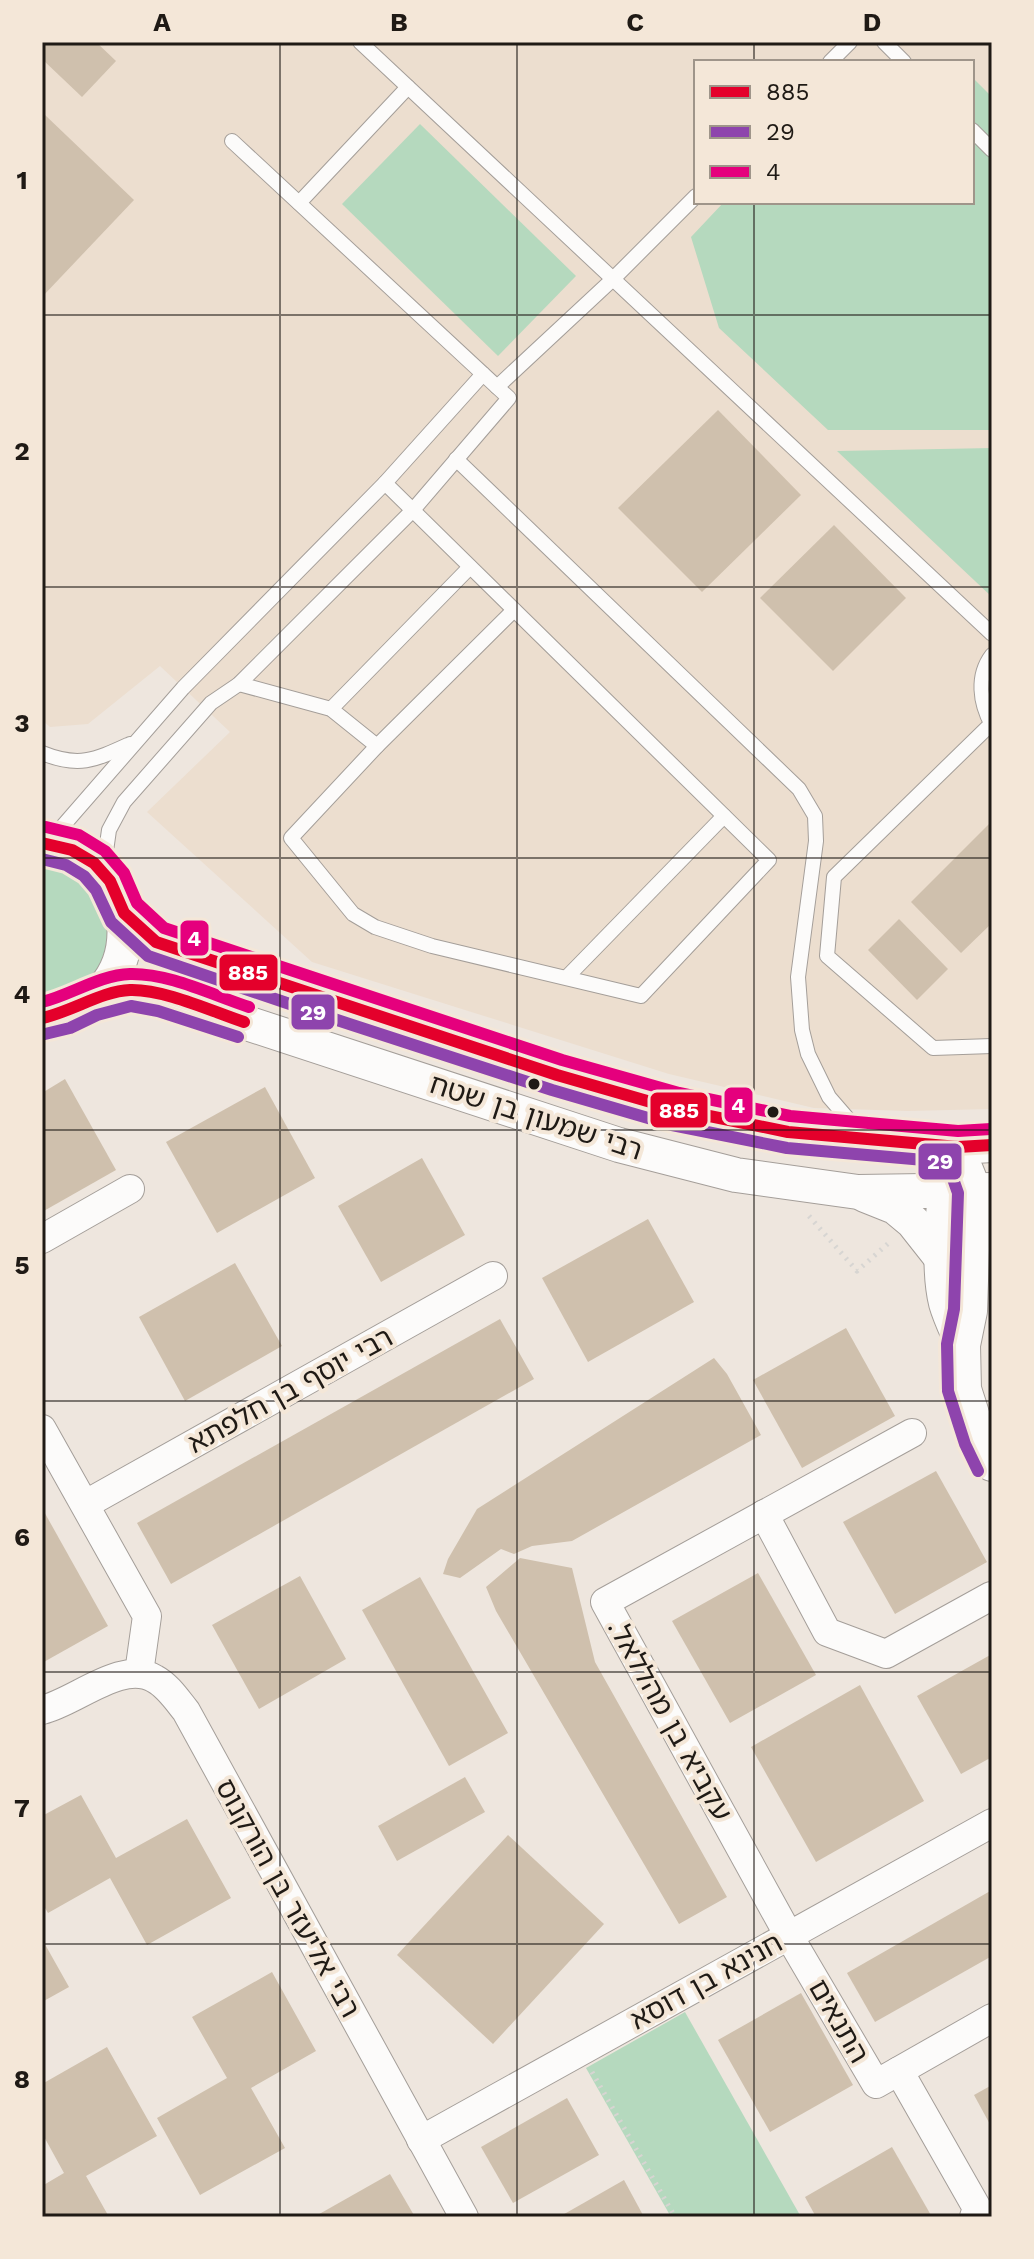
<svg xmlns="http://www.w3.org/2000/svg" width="1034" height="2259" viewBox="0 0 1034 2259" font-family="'Work Sans','Noto Sans Hebrew',sans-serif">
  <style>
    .built { fill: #ecdecf; fill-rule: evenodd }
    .green { fill: #b5d9be }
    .building { fill: #cfc0ad }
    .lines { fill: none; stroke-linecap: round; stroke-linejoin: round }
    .service-casing { stroke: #a49e99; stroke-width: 16 }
    .minor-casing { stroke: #a49e99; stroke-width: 30 }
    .tertiary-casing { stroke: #a49e99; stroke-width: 36 }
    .path { stroke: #d7d5d2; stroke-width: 5; stroke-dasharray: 2 6; stroke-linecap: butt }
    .service { stroke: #fcfbfa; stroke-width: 14 }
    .minor { stroke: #fcfbfa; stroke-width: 28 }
    .tertiary { stroke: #fcfbfa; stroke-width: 34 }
    .bus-1-casing { stroke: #f4e7d8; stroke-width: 18 }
    .bus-2-casing { stroke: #f4e7d8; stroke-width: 18 }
    .bus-3-casing { stroke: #f4e7d8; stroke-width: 18 }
    .bus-1 { stroke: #e4002b; stroke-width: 12 }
    .bus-2 { stroke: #8e44ad; stroke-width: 12 }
    .bus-3 { stroke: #e5007d; stroke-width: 12 }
    .grid { fill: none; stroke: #1f1a15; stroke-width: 2; stroke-opacity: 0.55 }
    .bus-dot { fill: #1f1a15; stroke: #f4e7d8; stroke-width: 3 }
    .labels { text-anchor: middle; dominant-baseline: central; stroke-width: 8; stroke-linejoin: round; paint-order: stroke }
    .street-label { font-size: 28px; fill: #1f1a15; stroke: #f4e7d8 }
    .line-badge { stroke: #f4e7d8; stroke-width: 3 }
    .badge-label { font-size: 22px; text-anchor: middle; font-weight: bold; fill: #fff }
    .neatline { fill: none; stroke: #1f1a15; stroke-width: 3 }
    .grid-label { font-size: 26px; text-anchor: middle; font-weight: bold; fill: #1f1a15 }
  </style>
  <rect width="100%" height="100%" fill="#eee6de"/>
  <path class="built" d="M 42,42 L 992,42 L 992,1109 L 907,1111 L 814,1108 L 669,1074 L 312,962 L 147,812 L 230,732 L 160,666 L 88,724 L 50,727 L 42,720 ZM 696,62 L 972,62 L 972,202 L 696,202 Z"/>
  <g class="green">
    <polygon points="972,77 992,97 992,430 828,430 719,328 691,237 724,202 972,202"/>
    <polygon points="420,124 576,276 498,356 342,204"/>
    <polygon points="992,448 992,597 837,451"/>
    <path d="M 42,861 C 105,864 130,947 82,986 C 70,995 57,997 42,1001 Z"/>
    <polygon points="685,2012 801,2217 671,2217 586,2068"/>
  </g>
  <g class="building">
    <polygon points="42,42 96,42 116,61 82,97 42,59"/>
    <polygon points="45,115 134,200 42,297 42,118"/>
    <polygon points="718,410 801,495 702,592 618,508"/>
    <polygon points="834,525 906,598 833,671 760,598"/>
    <polygon points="992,821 992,923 961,953 911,902"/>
    <polygon points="899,919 948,969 917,1000 868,950"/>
    <polygon points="65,1079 116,1170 42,1212 42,1093"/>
    <polygon points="265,1087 315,1178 217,1233 166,1142"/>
    <polygon points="422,1158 465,1235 381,1282 338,1206"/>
    <polygon points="648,1219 694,1302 588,1362 542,1278"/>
    <polygon points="235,1263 282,1346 185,1401 139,1317"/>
    <polygon points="500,1319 534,1379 171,1584 137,1523"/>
    <polygon points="846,1328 895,1416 802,1468 753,1380"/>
    <polygon points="714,1358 727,1374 761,1435 572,1541 532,1546 514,1554 501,1549 460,1578 443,1574 448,1559 477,1509"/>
    <polygon points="936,1471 987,1562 895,1614 843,1522"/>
    <polygon points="42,1508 108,1626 42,1663"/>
    <polygon points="520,1558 572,1568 595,1662 727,1897 679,1924 496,1611 486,1587"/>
    <polygon points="758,1573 816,1675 730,1723 672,1621"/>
    <polygon points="300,1576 346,1659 259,1709 212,1625"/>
    <polygon points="420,1577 508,1733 449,1766 362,1610"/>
    <polygon points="992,1654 992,1757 961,1774 917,1696"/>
    <polygon points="860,1685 924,1801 816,1862 751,1747"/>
    <polygon points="465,1777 485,1812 397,1861 378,1826"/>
    <polygon points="81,1795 116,1858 187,1819 231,1898 147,1945 110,1878 48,1913 42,1903 42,1816"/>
    <polygon points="508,1835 604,1924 493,2044 397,1955"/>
    <polygon points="992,1890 992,1956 875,2022 847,1973"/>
    <polygon points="42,1939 69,1987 42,2002"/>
    <polygon points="272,1972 316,2051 251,2088 285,2148 200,2195 157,2118 227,2078 192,2017"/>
    <polygon points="801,1993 853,2085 770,2132 718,2040"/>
    <polygon points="107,2047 157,2136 86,2176 109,2217 42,2217 42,2186 64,2173 42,2133 42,2084"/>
    <polygon points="992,2085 992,2128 974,2095"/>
    <polygon points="567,2098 599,2155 513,2203 481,2147"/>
    <polygon points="892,2147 932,2217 816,2217 805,2197"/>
    <polygon points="390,2174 415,2217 314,2217"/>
    <polygon points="624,2180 644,2217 559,2217"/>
  </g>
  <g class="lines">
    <defs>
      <g id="service">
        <polyline points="360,42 992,634"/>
        <polyline points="884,42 904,62"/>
        <polyline points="830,62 850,42"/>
        <polyline points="972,130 992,150"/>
        <polyline points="299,203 408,87"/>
        <polyline points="497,387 613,279 696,196"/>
        <polyline points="456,459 799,789 815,816 816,841 798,977 802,1030 808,1054 829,1097 861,1134"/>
        <path d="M 992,655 C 976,676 980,703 992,725"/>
        <polyline points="239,684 331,709 377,746 514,610"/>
        <polyline points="331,709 470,567"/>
        <polyline points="991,724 834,877 827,956 933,1048 992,1046"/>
        <polyline points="377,746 291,838 353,914 375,927 432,946 641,996 769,860 385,483"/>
        <path d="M 42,753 C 79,768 95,760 130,744"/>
        <polyline points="48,843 183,688 385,483 483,374"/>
        <polyline points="103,872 109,830 124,802 211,703 239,684 413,510 509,398 232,141"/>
        <polyline points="567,977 724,816"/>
      </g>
      <g id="minor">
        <polyline points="42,1239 130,1189"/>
        <polyline points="42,1429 147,1616 139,1673"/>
        <polyline points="912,1433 605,1602 789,1936 876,2084 992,2018"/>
        <polyline points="86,1504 493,1276"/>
        <polyline points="764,1514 827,1632 886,1654 991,1596"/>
        <path d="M 42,1710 C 76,1702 122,1659 155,1679 C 168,1686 177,1700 186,1711 L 464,2217"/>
        <polyline points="899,2071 977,2208 974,2217"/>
        <polyline points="421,2140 992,1823"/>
      </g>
      <g id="tertiary">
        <path d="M 42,843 C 152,855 152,1009 42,1018"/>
        <polyline points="124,913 156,942 557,1075 675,1109 788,1132 958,1147 992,1145"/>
        <polyline points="91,1000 130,990 149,991 619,1145 736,1175 858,1192 992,1190"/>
        <path d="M 951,1170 C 941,1201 938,1271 946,1303 C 950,1317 957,1331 963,1345"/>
        <polyline points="966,1170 974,1190 970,1311 963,1345 964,1389 980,1439 992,1464"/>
        <polyline points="865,1195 895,1207 913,1222 943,1260"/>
      </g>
    </defs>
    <use href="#service" class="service-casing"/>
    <use href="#minor" class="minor-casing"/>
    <use href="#tertiary" class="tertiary-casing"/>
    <g class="path">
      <polyline points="809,1216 857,1271 891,1241"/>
      <polyline points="592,2072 675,2217"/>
    </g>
    <use href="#service" class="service"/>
    <use href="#minor" class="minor"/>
    <use href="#tertiary" class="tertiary"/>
    <defs>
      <g id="bus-1">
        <polyline points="42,843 72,850 94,863 110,881 124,913 156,942 557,1075 675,1109 788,1132 958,1147 992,1145"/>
        <path d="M 42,1018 C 71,1012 102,991 130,990 C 164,989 211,1011 244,1022"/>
      </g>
      <g id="bus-2">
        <polyline points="42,859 66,865 84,876 96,890 111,922 148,956 331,1018 552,1090 672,1125 787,1148 947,1162 958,1193 954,1309 947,1344 948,1391 965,1444 978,1471"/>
        <polyline points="45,1034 70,1028 97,1015 131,1006 158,1011 238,1037"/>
      </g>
      <g id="bus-3">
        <polyline points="46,827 79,835 105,851 124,873 137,903 164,928 562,1060 679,1093 790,1116 958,1131 991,1129"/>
        <path d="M 42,1002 C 71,995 99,975 130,974 C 169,973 212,995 249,1007"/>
      </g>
    </defs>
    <use href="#bus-1" class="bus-1-casing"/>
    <use href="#bus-2" class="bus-2-casing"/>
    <use href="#bus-3" class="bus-3-casing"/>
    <use href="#bus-1" class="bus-1"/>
    <use href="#bus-2" class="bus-2"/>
    <use href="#bus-3" class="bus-3"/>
  </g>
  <path class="grid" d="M 280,42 L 280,2217M 517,42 L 517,2217M 754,42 L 754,62M 754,202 L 754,2217M 42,315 L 992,315M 42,587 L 992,587M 42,858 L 992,858M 42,1130 L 992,1130M 42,1401 L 992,1401M 42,1672 L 992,1672M 42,1944 L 992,1944"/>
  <g class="bus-dot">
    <circle cx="534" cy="1084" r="7"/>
    <circle cx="773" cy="1112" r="7"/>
  </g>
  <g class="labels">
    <g class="street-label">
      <text transform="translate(536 1117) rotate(18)">רבי שמעון בן שטח</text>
      <text transform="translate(290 1390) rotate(-29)">רבי יוסף בן חלפתא</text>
      <text transform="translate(670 1720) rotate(61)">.עקביא בן מהללאל</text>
      <text transform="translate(288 1898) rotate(61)">רבי אליעזר בן הורקנוס</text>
      <text transform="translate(706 1981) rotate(-29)">חנינא בן דוסא</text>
      <text transform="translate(839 2021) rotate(60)">התנאים</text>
    </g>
  </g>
  <g class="line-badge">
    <rect x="179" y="919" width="31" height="38" rx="8" fill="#e5007d"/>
    <rect x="218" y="953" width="61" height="39" rx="8" fill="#e4002b"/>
    <rect x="290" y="993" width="46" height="38" rx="8" fill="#8e44ad"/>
    <rect x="723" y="1086" width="31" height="38" rx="8" fill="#e5007d"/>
    <rect x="649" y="1091" width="60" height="38" rx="8" fill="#e4002b"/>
    <rect x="917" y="1142" width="46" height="39" rx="8" fill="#8e44ad"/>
  </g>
  <g class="badge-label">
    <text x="194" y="946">4</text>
    <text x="248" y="980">885</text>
    <text x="313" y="1020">29</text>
    <text x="738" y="1113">4</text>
    <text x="679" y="1118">885</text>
    <text x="940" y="1169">29</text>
  </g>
  <rect width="1034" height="2259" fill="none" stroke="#f4e7d8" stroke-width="88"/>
  <rect x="694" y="60" width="280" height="144" fill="#f4e7d8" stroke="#9f958a" stroke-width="2"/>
  <rect x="710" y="86" width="40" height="12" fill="#e4002b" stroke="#9f958a" stroke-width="2"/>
  <text x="766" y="100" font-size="24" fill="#1f1a15">885</text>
  <rect x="710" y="126" width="40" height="12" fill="#8e44ad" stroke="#9f958a" stroke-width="2"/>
  <text x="766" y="140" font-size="24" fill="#1f1a15">29</text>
  <rect x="710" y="166" width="40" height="12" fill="#e5007d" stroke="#9f958a" stroke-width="2"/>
  <text x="766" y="180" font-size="24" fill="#1f1a15">4</text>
  <rect x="44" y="44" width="946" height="2171" class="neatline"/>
  <g class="grid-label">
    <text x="162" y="31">A</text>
    <text x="399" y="31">B</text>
    <text x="635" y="31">C</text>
    <text x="872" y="31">D</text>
    <text x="22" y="189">1</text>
    <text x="22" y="460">2</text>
    <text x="22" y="732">3</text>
    <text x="22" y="1003">4</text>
    <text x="22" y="1274">5</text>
    <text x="22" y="1546">6</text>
    <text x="22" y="1817">7</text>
    <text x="22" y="2088">8</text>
  </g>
</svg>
